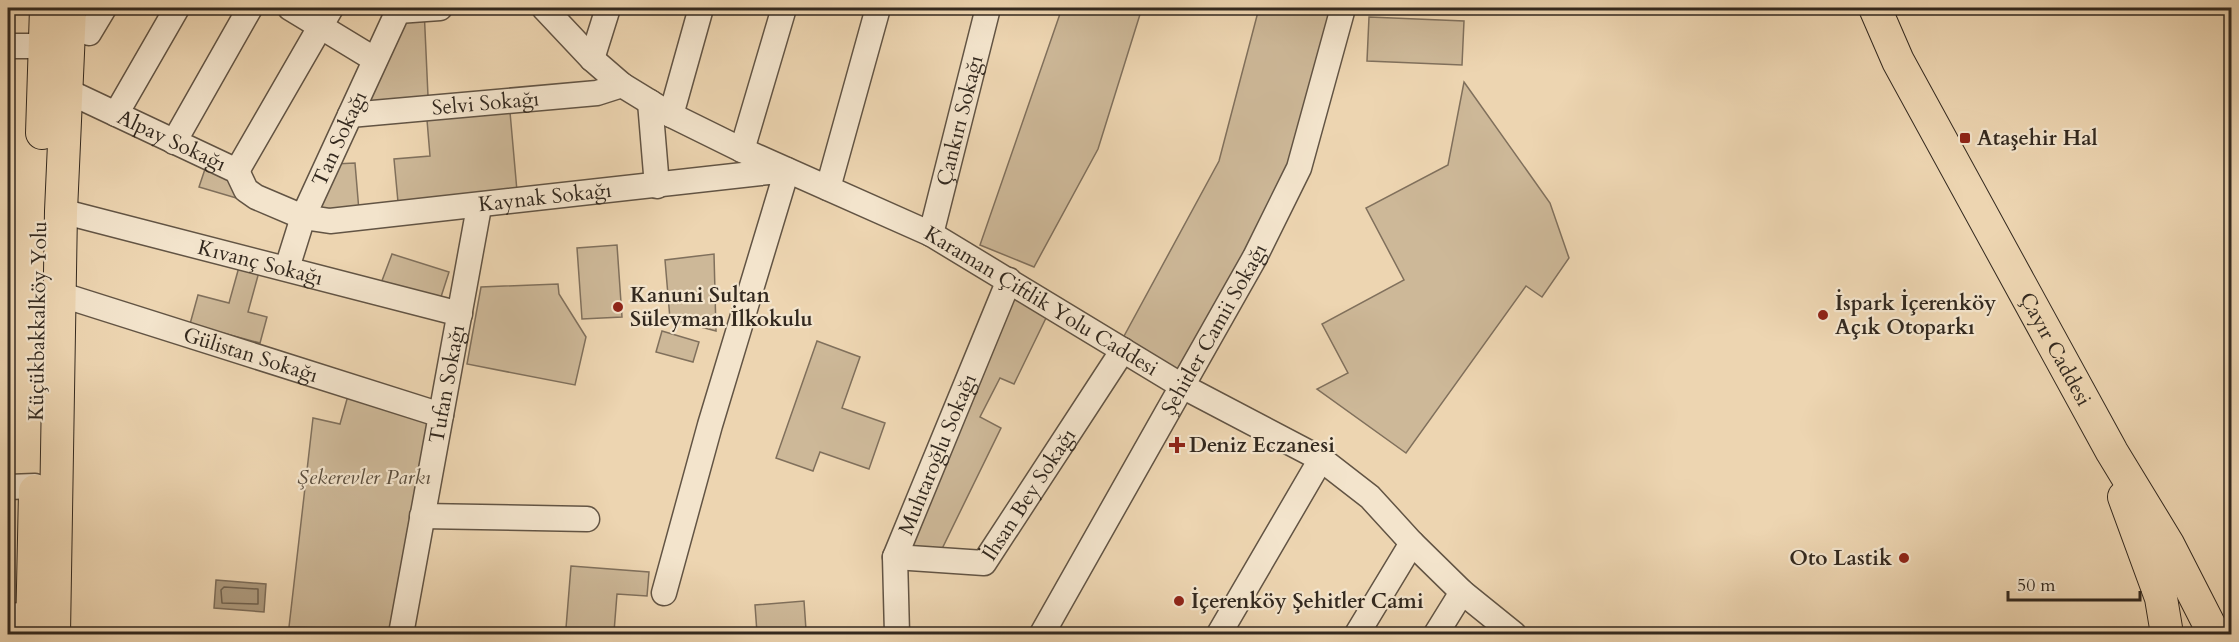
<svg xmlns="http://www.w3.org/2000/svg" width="2239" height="642" viewBox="0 0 2239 642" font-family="Cardo,serif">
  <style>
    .green { fill: #cdb898; stroke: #80705c; stroke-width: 1.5 }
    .water { fill: #ae9b7f; stroke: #7d6d59; stroke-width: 1.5 }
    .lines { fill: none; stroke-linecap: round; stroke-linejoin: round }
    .shore { stroke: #70624f; stroke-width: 1.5 }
    .minor-casing { stroke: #625444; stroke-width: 27 }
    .major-casing { stroke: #33291f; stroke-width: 34 }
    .minor { stroke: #f3e4cc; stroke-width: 24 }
    .major { stroke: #edd5b1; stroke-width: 32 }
    .poi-dot { fill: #8f2418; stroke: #f3e4cc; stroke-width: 2 }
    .labels { text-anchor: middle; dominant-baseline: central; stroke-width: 4.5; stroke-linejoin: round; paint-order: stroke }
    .street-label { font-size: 21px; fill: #33291f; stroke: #f3e4cc }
    .poi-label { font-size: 21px; font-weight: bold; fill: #33291f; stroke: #f3e4cc; text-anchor: start }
    .park-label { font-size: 21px; font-style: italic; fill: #5a4d3d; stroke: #f3e4cc }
  </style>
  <rect width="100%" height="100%" fill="#edd5b1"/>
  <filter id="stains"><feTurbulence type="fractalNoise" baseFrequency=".00333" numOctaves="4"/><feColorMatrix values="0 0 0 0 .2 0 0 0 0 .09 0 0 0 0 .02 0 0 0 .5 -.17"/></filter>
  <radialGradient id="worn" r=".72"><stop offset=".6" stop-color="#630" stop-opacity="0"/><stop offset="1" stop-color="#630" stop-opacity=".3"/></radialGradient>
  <g class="green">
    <polygon points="377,8 424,8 428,96 361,104 400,19"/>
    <polygon points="1062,8 1142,8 1098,149 1034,267 980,245"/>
    <polygon points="1259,8 1334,8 1294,165 1179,373 1123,338 1219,161"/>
    <polygon points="1369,17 1464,21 1462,65 1367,61"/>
    <polygon points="1464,82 1550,203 1569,258 1542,297 1526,286 1406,453 1317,389 1348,373 1322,324 1404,280 1366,208 1448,165"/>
    <polygon points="510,112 517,191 398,202 394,159 430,156 427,120"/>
    <polygon points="207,163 228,173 243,200 199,187"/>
    <polygon points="355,163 359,211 312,209 334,164"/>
    <polygon points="617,245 622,317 582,319 577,248"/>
    <polygon points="392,254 449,272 440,300 380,286"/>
    <polygon points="714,254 716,331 670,319 665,260"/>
    <polygon points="239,267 259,272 248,312 267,317 260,343 190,324 198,295 229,303"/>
    <polygon points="558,284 559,294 586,337 575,385 467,364 481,287"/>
    <polygon points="1000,285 1046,318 1014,384 1000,378 980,417 1001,428 938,557 895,557"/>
    <polygon points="662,331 699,342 693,362 656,352"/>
    <polygon points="817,341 860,357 842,408 885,423 869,469 820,452 813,471 776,458"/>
    <polygon points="349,392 434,418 395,630 289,627 313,418 340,424"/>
    <polygon points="571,566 649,572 647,596 617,594 614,632 566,628"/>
    <polygon points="804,601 806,630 757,633 755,605"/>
  </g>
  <polygon class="water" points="216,580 266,584 264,612 214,608"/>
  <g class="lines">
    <polygon class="shore" points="224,587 258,589 258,604 222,603 221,590"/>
    <defs>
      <g id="minor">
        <polyline points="290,8 374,59"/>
        <path id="s1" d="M 544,8 L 592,59 L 622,85 L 671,115 L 742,150 L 931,234 L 1182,386 L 1321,459 L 1370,497 L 1412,543 L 1462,592 L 1514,634"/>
        <polyline points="89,33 104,8"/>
        <polyline points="8,46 43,46"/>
        <polyline points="592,59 608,8"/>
        <path id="s2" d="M 65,90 L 237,171 L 246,190 L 256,197 L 303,217 L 330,221 L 787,170 L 710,425 L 664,593"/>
        <polyline points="650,102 657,186"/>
        <polyline points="116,114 177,8"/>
        <path id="s3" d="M 350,115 L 597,93 L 622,85"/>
        <polyline points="671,115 701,8"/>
        <polyline points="174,142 250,8"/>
        <polyline points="742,150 784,8"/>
        <polyline points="237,171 331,8"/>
        <polyline points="828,188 878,8"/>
        <path id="s4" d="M 61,211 L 460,314"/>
        <path id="s5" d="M 931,234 L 988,8"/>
        <path id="s6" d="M 287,268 L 303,217 L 398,11 L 440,8"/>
        <path id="s7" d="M 59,294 L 441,415"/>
        <polyline points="8,487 35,486"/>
        <polyline points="422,516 587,519"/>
        <path id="s8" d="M 895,557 L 984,563 L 1123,350"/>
        <polyline points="8,615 50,617"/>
        <path id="s9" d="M 401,634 L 479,207"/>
        <path id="s10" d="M 897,634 L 895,557 L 1009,280"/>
        <path id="s11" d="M 1042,634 L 1255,257 L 1299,168 L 1343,8"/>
        <polyline points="1219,634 1321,459"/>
        <polyline points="1357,634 1412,543"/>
        <polyline points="1436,634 1462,592"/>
      </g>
      <g id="major">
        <path id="s12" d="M 1875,8 L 1898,61 L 2112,452 L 2168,544 L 2214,634"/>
        <polyline points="42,133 46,8"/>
        <polyline points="2124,497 2161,598 2167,634"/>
        <polyline points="32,634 35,491"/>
        <polyline points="54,634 61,211 70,8"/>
      </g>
    </defs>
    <use href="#minor" class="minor-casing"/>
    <use href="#major" class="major-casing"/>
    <use href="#minor" class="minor"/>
    <use href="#major" class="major"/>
  </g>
  <g class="poi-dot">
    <rect x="1959" y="132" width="12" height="12" rx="3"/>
    <circle cx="618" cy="307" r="6"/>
    <circle cx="1823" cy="315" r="6"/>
    <path d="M1174 436h6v6h6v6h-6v6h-6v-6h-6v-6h6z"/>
    <circle cx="1904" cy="558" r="6"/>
    <circle cx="1179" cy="601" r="6"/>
  </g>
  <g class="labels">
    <g class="street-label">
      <text stroke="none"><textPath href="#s3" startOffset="136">Selvi Sokağı</textPath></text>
      <text stroke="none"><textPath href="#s5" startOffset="117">Çankırı Sokağı</textPath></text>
      <text stroke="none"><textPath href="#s6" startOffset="140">Tan Sokağı</textPath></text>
      <text stroke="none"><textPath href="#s2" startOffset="118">Alpay Sokağı</textPath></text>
      <text stroke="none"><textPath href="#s2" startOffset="518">Kaynak Sokağı</textPath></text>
      <text stroke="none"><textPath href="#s4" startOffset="206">Kıvanç Sokağı</textPath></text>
      <text stroke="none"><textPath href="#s1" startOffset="582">Karaman Çiftlik Yolu Caddesi</textPath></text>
      <text transform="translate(38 321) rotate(-89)">Küçükbakkalköy Yolu</text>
      <text stroke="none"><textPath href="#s11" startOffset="350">Şehitler Camii Sokağı</textPath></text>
      <text stroke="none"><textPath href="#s12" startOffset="386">Çayır Caddesi</textPath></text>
      <text stroke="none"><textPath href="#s7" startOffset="201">Gülistan Sokağı</textPath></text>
      <text stroke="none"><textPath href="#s9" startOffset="254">Tufan Sokağı</textPath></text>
      <text stroke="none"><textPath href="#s10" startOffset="188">Muhtaroğlu Sokağı</textPath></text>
      <text stroke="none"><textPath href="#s8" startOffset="171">İhsan Bey Sokağı</textPath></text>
    </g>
    <g class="poi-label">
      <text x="1977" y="138">Ataşehir Hal</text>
      <text x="630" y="295">Kanuni Sultan<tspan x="630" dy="24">Süleyman İlkokulu</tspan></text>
      <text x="1835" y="303">İspark İçerenköy<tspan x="1835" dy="24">Açık Otoparkı</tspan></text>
      <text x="1189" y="445">Deniz Eczanesi</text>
      <text x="1892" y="558" text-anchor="end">Oto Lastik</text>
      <text x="1191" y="601">İçerenköy Şehitler Cami</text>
    </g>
    <g class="park-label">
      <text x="364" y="477">Şekerevler Parkı</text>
    </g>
  </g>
  <rect width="2239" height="642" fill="none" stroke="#edd5b1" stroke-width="30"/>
  <rect x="9" y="9" width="2221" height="624" fill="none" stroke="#33291f" stroke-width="3"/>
  <rect x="15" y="15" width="2209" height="612" fill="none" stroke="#33291f" stroke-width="1.5"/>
  <path d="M2008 591v9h132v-9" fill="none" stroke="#33291f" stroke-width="3"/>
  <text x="2017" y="591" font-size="18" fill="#33291f" stroke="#f3e4cc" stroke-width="4.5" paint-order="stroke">50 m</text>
  <rect width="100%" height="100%" filter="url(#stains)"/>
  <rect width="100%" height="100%" fill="url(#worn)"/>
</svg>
